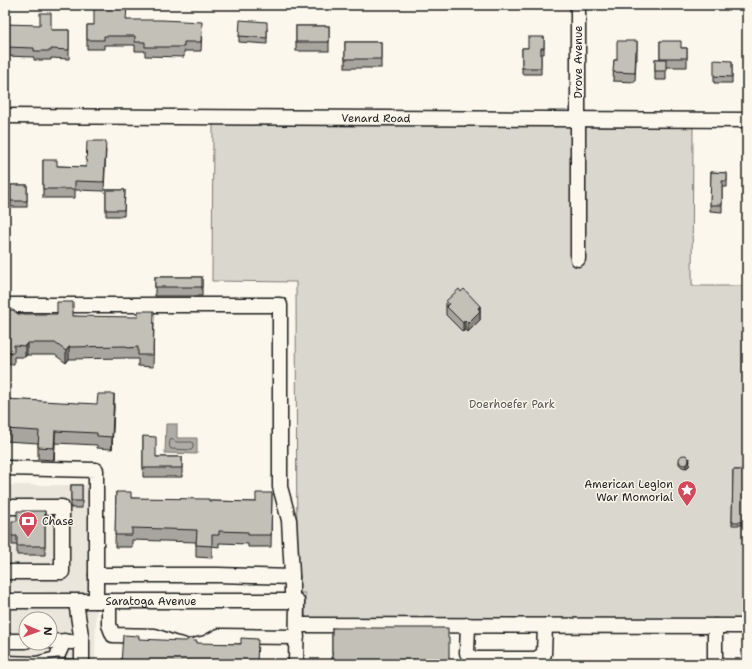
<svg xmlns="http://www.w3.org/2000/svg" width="752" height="669" viewBox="0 0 752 669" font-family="'Shantell Sans',sans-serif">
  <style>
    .built { fill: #eae6dc; fill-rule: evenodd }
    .green { fill: #dad7ce; stroke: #7b7a75 }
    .water { fill: #afaca5; stroke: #74726e }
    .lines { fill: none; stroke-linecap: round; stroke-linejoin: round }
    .shore { stroke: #575653; stroke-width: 1 }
    .minor-casing { stroke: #1c1c1c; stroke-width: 17 }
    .minor { stroke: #fbf7ec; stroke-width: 14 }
    .wall { fill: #a8a59e; stroke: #1c1c1c }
    .shaded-wall { fill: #888681; stroke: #1c1c1c }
    .building { fill: #c3c0b8; stroke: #1c1c1c }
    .labels { text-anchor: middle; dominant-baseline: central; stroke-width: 3; stroke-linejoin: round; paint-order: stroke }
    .street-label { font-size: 11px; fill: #1c1c1c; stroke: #fbf7ec }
    .park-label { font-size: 11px; fill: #555451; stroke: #fbf7ec }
    .poi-label { font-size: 11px; fill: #1c1c1c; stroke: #fbf7ec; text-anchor: end }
  </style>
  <rect width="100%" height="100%" fill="#fbf7ec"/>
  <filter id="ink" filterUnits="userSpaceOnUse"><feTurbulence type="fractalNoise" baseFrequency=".025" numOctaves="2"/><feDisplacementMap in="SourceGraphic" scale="8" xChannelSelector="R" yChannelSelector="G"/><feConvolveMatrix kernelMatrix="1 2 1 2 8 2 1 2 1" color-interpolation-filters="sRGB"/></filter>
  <g filter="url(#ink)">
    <g class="built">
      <polygon points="5,485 91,485 89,594 84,595 39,591 5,591"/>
      <path d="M 5,609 L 96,609 L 95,664 L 5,664 ZM 26,619 L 50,619 L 50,643 L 26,643 Z"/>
    </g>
    <polygon class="green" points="213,123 555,125 570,127 693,127 692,286 747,286 747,620 306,618 305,615 305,593 297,593 296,282 212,281"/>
    <polygon class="water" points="166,424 177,424 177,438 197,438 197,454 165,453"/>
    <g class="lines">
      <path class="shore" d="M 171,439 L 177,442 L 192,442 L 193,444 L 193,448 L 191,450 L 171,449 C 169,447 169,441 171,439 Z"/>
      <defs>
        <g id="minor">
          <path id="s1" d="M 5,116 L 747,120"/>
          <polyline points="578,259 578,5"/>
          <polyline points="5,305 280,305 280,487 289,520 292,575 292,601"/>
          <polyline points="5,468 96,470 96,601"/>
          <polyline points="5,507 62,507 62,572 5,572"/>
          <polyline points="96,575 218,575 292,577"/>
          <path id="s2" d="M 5,601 L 297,601 L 296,664"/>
          <polyline points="109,601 109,625 113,635 155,636 174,643 183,645"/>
          <polyline points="76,602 82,642 82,664"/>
          <polyline points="297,625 747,626"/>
          <polyline points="468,625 467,653 473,659 536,659 544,654 545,626"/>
          <polyline points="5,641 26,641"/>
          <polyline points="50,641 72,642"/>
          <polyline points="197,645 206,643 219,636 297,637"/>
          <polyline points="5,663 37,664 56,659 64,641"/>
          <polyline points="715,664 715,626"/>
        </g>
      </defs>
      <use href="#minor" class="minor-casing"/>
      <use href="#minor" class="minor"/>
    </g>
    <g class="wall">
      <polygon points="126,20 202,31 201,51 184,51 184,57 145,56 145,51 135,51 135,45 104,45 104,49 87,49 87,25 94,25"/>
      <polygon points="5,24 51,30 69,30 69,59 51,58 51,60 34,60 34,57 5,56"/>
      <rect x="296" y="26" width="33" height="25"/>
      <polygon points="267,28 267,44 239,42 239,36"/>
      <polygon points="544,37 544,54 541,54 541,74 522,74 522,48 528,48"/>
      <polygon points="637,41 637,60 636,60 635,82 613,81 614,60 617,60"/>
      <polygon points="660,41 681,48 687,48 687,67 666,67 666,80 655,80 655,59 660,59"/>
      <rect x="345" y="42" width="36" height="26"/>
      <polygon points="732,61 732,83 714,83 714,76"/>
      <polygon points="106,150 104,191 75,190 75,198 43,198 43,160 57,166 86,167"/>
      <polygon points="711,172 727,173 727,187 722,187 722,212 710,211"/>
      <rect x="11" y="185" width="16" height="22"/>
      <polygon points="106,190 125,190 124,216 106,216"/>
      <rect x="155" y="277" width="47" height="19"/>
      <polygon points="446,301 480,306 480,320 468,332 465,329 463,332 446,315"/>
      <polygon points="5,310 18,314 73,316 154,323 153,367 138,366 138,359 128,359 126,358 69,359 66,363 55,355 27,355 25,357 14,357 14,364 5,364"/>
      <polygon points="5,399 114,406 112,449 97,448 97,445 55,443 54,460 38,459 38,443 5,441"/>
      <polygon points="143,436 156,457 182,457 182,477 143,477"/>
      <polygon points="679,461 690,461 689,466 686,468 682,467 679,464"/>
      <polygon points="733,470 747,470 747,525 732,525"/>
      <rect x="71" y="485" width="11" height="23"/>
      <polygon points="116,492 131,498 209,501 256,502 272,493 271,547 248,547 248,544 219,543 219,547 212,546 212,558 196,557 196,542 132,540 132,547 115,547"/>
      <polygon points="45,511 45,555 17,555 17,545 12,545 12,536 17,521"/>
      <polygon points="332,628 448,638 449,664 332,664"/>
    </g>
    <g class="shaded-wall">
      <polygon points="480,306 480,320 468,332 468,323"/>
      <polygon points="465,320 465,329 463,332 463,323"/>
      <polygon points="27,343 27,355 25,357 25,346"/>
      <polygon points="69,347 69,359 66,363 66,351"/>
      <polygon points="114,394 114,406 112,449 112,437"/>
      <polygon points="55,431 55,443 54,460 54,448"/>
      <polygon points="690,458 689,466 686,468 686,465"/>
    </g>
    <g class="building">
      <polygon points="94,5 127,6 126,20 162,20 202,22 201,42 184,42 184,47 145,47 145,42 135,42 135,36 104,36 104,40 87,40 87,25 94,25"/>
      <polygon points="40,13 51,13 51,30 69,30 69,50 51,49 51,51 34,51 34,48 5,47 5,24 40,25"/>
      <polygon points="240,20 267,22 267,38 239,36"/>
      <rect x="296" y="26" width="33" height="16"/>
      <polygon points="528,37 544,37 544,48 541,48 541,68 522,68 522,48 528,48"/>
      <polygon points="617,41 637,41 637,51 636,51 635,73 613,72 614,60 617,60"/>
      <polygon points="660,41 681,41 681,48 687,48 687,58 660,58"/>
      <rect x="345" y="42" width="36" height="17"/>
      <rect x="655" y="59" width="11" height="12"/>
      <polygon points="714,60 732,61 732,77 714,76"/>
      <polygon points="87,141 106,141 104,182 75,181 75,189 43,189 43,160 57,160 57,166 86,167"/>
      <polygon points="711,172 727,173 727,181 722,181 722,205 710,205"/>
      <rect x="11" y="185" width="16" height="16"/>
      <polygon points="106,190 125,190 124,210 106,210"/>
      <rect x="155" y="277" width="47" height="10"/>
      <polygon points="459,289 461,292 464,289 480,306 478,308 480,311 468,323 465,320 463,323 446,306 449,304 446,301"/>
      <polygon points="57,302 73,302 73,316 138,317 138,311 154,311 153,355 138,355 138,347 128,348 126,346 69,347 66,351 55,343 27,343 25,346 14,345 14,352 5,352 5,310 13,310 18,314 57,314"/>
      <polygon points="98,394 114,394 112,437 97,436 97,433 55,431 54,448 38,447 39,431 5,429 5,399 97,404"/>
      <polygon points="143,436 156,437 156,457 182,457 182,468 143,468"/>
      <circle cx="684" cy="460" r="5"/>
      <polygon points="733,470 747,470 747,522 732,522"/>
      <rect x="71" y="485" width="11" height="16"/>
      <polygon points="116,492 131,492 131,498 209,499 209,501 256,502 256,493 272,493 271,535 248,535 248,532 219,531 219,535 212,535 212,546 196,545 197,530 132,528 132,535 115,535"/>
      <polygon points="17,511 45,511 45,546 17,546 17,536 12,536 12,521 17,521"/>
      <polygon points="332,628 448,628 448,638 449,638 449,664 433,664 433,662 333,661 333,653 332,653"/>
      <polygon points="123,635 139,636 139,639 182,641 186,641 190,638 194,641 197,641 197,643 241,644 241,638 258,639 257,664 121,664"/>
      <polygon points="57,658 75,659 75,664 5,664 5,662 37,663"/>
    </g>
  </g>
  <defs>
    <symbol id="sight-pin" viewBox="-11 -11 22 30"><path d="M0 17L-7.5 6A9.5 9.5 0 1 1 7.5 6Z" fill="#d1495b" stroke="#fbf7ec"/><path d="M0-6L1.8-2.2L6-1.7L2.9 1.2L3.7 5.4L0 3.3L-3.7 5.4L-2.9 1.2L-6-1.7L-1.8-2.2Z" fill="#fff"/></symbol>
    <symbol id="bank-pin" viewBox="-11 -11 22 30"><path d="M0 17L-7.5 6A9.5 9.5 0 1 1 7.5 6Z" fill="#d1495b" stroke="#fbf7ec"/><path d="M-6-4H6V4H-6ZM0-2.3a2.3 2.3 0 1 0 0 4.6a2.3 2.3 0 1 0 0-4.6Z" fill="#fff"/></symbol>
  </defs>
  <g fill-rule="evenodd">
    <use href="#sight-pin" x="676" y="479" width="22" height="30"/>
    <use href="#bank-pin" x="17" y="510" width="22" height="30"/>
  </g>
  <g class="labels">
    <g class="street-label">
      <text transform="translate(578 62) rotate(-90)">Drove Avenue</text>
      <text stroke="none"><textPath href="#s1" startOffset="371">Venard Road</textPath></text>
      <text stroke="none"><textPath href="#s2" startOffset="146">Saratoga Avenue</textPath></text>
    </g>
    <g class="park-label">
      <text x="512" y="404">Doerhoefer Park</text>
    </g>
    <g class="poi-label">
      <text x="673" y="484">American Legion<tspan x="673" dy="13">War Momorial</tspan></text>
      <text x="42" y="521" text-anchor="start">Chase</text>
    </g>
  </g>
  <rect width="752" height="669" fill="none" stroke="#fbf7ec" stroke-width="20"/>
  <rect x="10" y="10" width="732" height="649" fill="none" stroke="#1c1c1c" stroke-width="1.5" filter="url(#ink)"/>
  <g transform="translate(38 631) rotate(92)"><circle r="19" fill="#fbf7ec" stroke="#a29f99"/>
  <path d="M0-3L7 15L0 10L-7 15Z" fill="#d1495b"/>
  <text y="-6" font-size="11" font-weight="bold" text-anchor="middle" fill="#1c1c1c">N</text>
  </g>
</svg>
